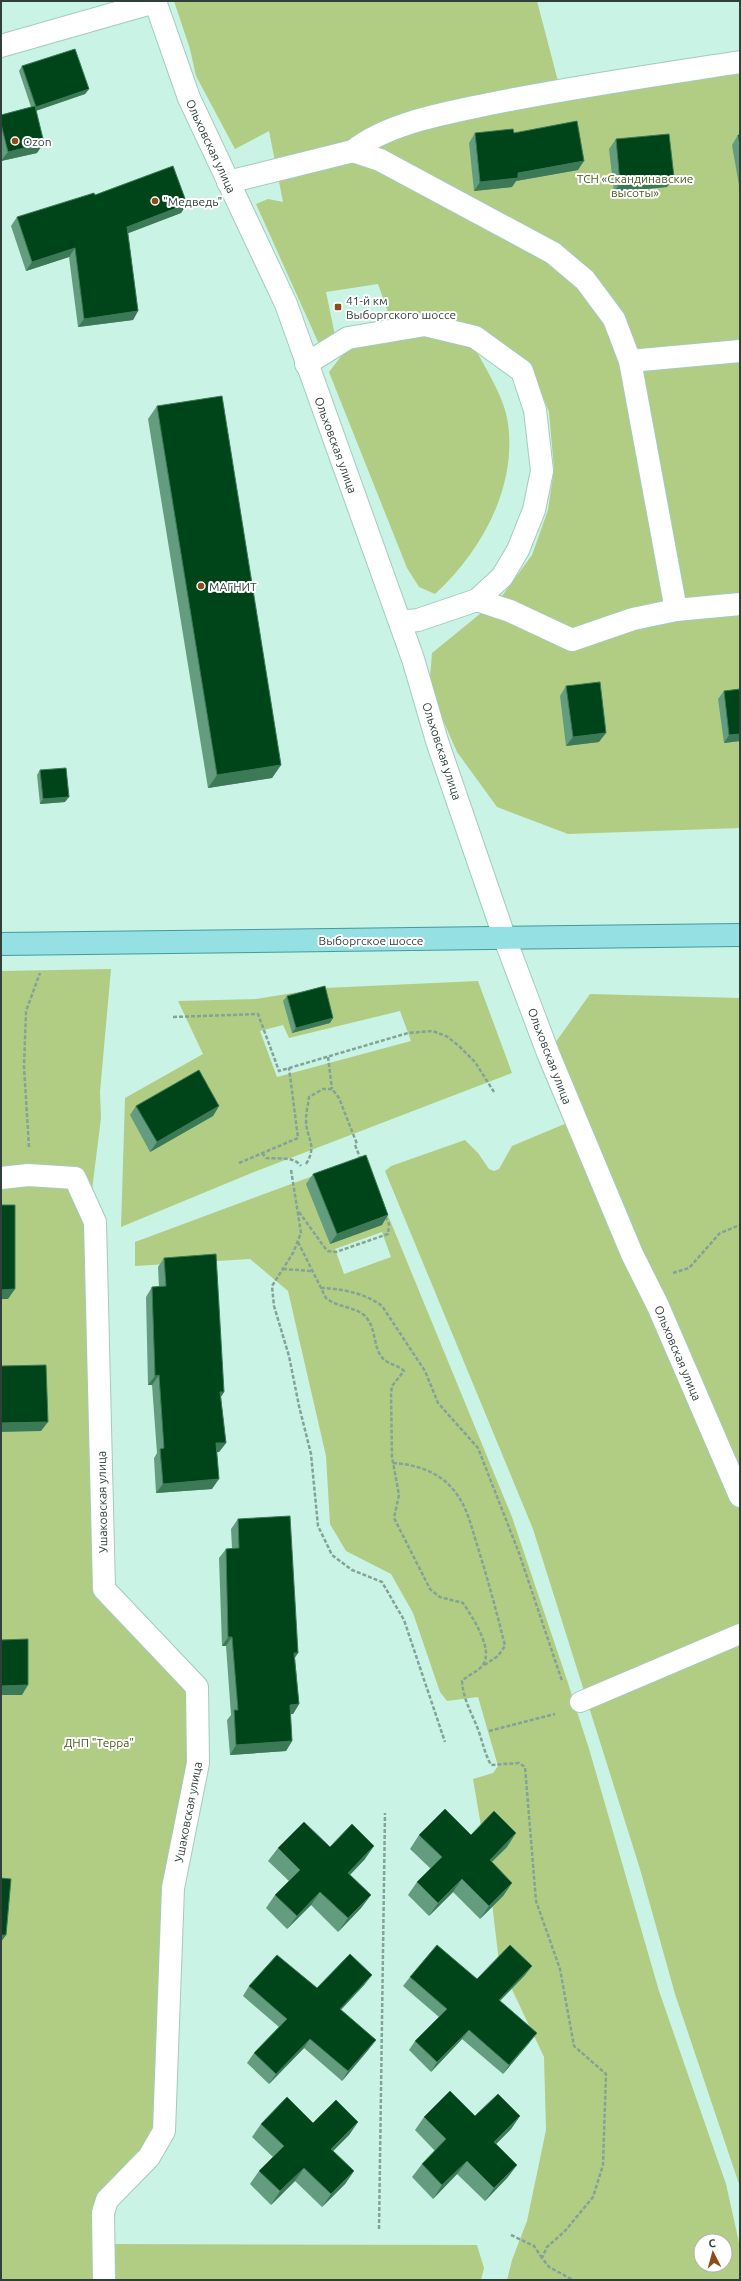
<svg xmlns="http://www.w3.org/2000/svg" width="741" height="2281" viewBox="0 0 741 2281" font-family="Ubuntu,sans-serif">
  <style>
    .green { fill: #b1cd84; fill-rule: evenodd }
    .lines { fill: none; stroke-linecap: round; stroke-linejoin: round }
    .service-casing { stroke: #a2cbbe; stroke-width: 22 }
    .minor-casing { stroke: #a2cbbe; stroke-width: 24 }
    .primary-casing { stroke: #429b9c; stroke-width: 24 }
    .path { stroke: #84a398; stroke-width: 2.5; stroke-dasharray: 4 2; stroke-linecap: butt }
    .service { stroke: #fff; stroke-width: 20 }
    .minor { stroke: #fff; stroke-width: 22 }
    .primary { stroke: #94e0e3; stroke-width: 22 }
    .wall { fill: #649c80 }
    .shaded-wall { fill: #3c7957 }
    .building { fill: #00451a; stroke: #3c7957 }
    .poi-dot { fill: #8d4b19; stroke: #fff; stroke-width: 1.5 }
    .labels { text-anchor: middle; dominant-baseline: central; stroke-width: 4; stroke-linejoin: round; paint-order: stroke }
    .poi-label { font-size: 12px; fill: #2f403a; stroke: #fff; text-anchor: start }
    .street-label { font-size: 12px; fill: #2f403a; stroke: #fff }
    .park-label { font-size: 12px; fill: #485c1f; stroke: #fff }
  </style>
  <rect width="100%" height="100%" fill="#c9f3e5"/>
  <g class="green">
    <polygon points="174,1 537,1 560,89 740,62 740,828 568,834 497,807 457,752 439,711 430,677 432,653 502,596 532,555 548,510 554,469 549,412 531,367 485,340 393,326 378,284 326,292 336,340 318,342 256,204 268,199 283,202 269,131 235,149 196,76 190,49"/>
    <path d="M 423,332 L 475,348 C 487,372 504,396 508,423 C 517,488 481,552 435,594 L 419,587 L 407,568 L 329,372 L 346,350 Z"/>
    <polygon points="111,969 100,1092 101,1118 91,1198 104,1589 197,1687 173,1888 164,2131 107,2200 111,2244 477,2245 484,2268 481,2280 1,2280 1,971"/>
    <path d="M 478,981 L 512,1073 L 254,1172 L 121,1227 L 125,1098 L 203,1054 L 178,1001 L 256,999 L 324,988 ZM 400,1011 L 411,1041 L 277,1077 L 260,1031 L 283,1025 L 289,1038 Z"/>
    <polygon points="590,994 740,998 740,2187 675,1994 640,1869 533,1529 385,1171 391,1166 465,1140 478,1153 489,1169 494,1171 499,1169 512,1146 574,1120 548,1053"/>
    <path d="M 364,1157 L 512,1517 L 567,1680 L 590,1752 L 659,1991 L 726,2184 L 740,2247 L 740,2280 L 507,2280 L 512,2260 L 527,2221 L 546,2130 L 544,2057 L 499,1962 L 487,1861 L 473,1779 L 493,1773 L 498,1766 L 478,1697 L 447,1701 L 440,1692 L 413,1613 L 391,1574 L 346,1551 L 330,1524 L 326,1456 L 288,1291 L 250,1259 L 135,1266 L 135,1242 ZM 382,1232 L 391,1257 L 344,1274 L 335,1249 ZM 701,2241 L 725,2241 L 725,2265 L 701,2265 Z"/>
  </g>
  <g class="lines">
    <defs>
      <polyline id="service" points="580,1702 740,1634"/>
      <g id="minor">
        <polyline points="155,1 189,98 286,304 413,659 437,741 505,939 548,1053 632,1254 658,1306 740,1496"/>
        <polyline points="1,46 155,2"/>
        <polyline points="353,151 380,160 553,253 585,280 614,319 630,361 676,610"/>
        <path d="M 228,182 L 353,151 C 387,123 447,113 489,104 C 572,87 656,75 740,62"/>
        <polyline points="630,361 740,351"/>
        <polyline points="306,364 348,338 425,325 475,337 522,371 535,410 542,471 534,510 518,550 502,577 477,600 418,620 400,622"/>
        <polyline points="477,600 510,611 572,640 633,619 676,610 740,604"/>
        <polyline points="1,1178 28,1175 75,1178 95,1222 104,1589 197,1687 198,1763 173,1888 164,2131 149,2157 107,2200 103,2213 104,2280"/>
      </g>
      <polyline id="primary" points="1,944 740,935"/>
    </defs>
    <use href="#service" class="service-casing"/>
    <use href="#minor" class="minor-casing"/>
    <use href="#primary" class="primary-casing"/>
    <g class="path">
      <polyline points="173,1017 258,1014 279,1071 408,1033 433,1031 448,1037 460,1047 475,1062 494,1092"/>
      <polyline points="328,1057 332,1089"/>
      <polyline points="355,1145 361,1160"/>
      <polyline points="29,1147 24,1067 26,1011 40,973"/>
      <path d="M 262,1153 L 266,1158 C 277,1159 294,1156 301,1166"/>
      <polyline points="239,1163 298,1138 289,1068"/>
      <path d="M 306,1164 C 318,1145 306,1138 306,1120 C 306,1113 308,1105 309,1097 L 323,1089 L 332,1089 L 339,1098 L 357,1144"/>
      <polyline points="291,1170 301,1233 293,1253 272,1286 274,1306 289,1356 299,1406 311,1454 318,1526 332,1555 352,1570 382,1582 404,1620 445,1742"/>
      <polyline points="299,1212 325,1248 328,1251 336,1252 388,1234 389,1224 385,1216"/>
      <path d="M 298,1242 L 326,1298 C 338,1308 354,1306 365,1316 C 376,1327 373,1345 381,1356 C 387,1365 397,1364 404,1371 L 392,1386 L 391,1393 L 392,1457 L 399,1495 L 394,1518 L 430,1589 L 440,1597 L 463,1603 C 473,1618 495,1651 482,1666 C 477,1672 468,1675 462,1681 C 463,1700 473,1715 479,1732 C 483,1744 485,1754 491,1765 L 519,1763 L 525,1767 L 536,1901 L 560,1969 L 574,2046 L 606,2074 L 603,2165 L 593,2197 L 565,2231 L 547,2247 L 542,2258 L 549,2267 L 573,2280"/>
      <polyline points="283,1269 312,1271"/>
      <polyline points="673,1273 689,1268 720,1233 740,1225"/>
      <path d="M 321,1288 C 340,1288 367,1294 382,1306 L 425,1371 L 438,1403 L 478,1448 L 519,1553 L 562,1681"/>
      <path d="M 393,1463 C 413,1464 437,1471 451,1487 C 467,1504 471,1526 478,1548 C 488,1580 497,1613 505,1646 L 498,1656 L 483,1666"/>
      <polyline points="489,1731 555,1714"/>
      <polyline points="379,2229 385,1813"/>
      <polyline points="511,2235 534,2246 542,2258"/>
    </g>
    <use href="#service" class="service"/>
    <use href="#minor" class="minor"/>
    <use href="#primary" class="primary"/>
  </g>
  <g class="wall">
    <polygon points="22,66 89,89 85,94 36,111 37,153 1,161 1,115 31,107 19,71"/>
    <polygon points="475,133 514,133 578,170 516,181 512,187 474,191 469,143"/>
    <polygon points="738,135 740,135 740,191 732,145"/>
    <polygon points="616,139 667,187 614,192 609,149"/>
    <polygon points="95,195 187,204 181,213 128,233 138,311 133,320 78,327 69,257 26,271 11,226 17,217"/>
    <polygon points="157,406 281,765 272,778 208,788 148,419"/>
    <polygon points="566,686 599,742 566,746 560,696"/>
    <polygon points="740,689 740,741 724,743 718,699 724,691"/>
    <polygon points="40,770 65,802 40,804 37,775"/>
    <polygon points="287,996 330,1023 292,1033 283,1001"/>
    <polygon points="136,1106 219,1106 213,1116 150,1152 130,1115"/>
    <polygon points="313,1174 382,1225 330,1244 306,1184"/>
    <polygon points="164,1258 224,1392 221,1397 226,1443 219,1452 217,1452 212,1489 156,1493 154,1458 157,1453 152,1385 148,1385 146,1297 152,1287 159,1287 158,1267"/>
    <polygon points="238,1519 298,1653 295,1658 299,1704 293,1714 290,1714 292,1741 286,1751 230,1755 227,1720 231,1715 226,1646 222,1646 219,1558 226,1549 232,1548 231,1529"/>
    <polygon points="419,1835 471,1835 507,1847 492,1862 512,1883 503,1896 480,1919 453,1892 429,1916 408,1895 417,1882 431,1869 410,1849"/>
    <polygon points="330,1847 365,1859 350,1875 371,1895 361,1908 338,1932 311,1905 287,1929 266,1908 275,1895 289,1881 268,1861 278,1848"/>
    <polygon points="532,1966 525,1975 500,2001 530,2042 503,2074 462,2039 431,2072 409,2050 415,2041 439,2017 403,1986 410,1977 477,1979"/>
    <polygon points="365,1984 341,2010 369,2049 342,2081 304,2048 269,2084 247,2063 254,2053 279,2027 243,1996 249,1986 317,1988"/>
    <polygon points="520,2116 511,2129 496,2144 517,2165 507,2178 485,2201 457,2174 433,2199 412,2177 422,2164 435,2151 415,2130 424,2117"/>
    <polygon points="358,2122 349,2135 333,2151 354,2171 345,2184 322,2207 295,2181 271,2205 250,2184 259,2171 273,2157 252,2137 261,2124"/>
  </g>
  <g class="shaded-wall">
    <polygon points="89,89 85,94 32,112 36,107"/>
    <polygon points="44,143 37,153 1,161 8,152"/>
    <polygon points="584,161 578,170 516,181 512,187 474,191 480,182 518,173"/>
    <polygon points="674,177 667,187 614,192 620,183"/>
    <polygon points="187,204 181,213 121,236 127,227"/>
    <polygon points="75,248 69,257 26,271 32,262"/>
    <polygon points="138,311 133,320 78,327 84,319"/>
    <polygon points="606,733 599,742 566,746 573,737"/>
    <polygon points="740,734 740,741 724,743 729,735"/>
    <polygon points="281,765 272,778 208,788 217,775"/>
    <polygon points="69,797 65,802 40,804 43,799"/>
    <polygon points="333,1018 330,1023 292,1033 296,1028"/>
    <polygon points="219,1106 213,1116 150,1152 157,1142"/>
    <polygon points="388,1215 382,1225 330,1244 337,1234"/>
    <polygon points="15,1289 8,1299 1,1299 1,1290"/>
    <polygon points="159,1375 152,1385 148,1385 155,1376"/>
    <polygon points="220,1392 224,1392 218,1401"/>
    <polygon points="48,1422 41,1431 1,1432 1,1423"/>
    <polygon points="216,1443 226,1443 219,1452 210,1453"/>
    <polygon points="219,1479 212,1489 156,1493 163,1484"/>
    <polygon points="228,1637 232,1637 226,1646 222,1646"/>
    <polygon points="294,1653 298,1653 291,1662"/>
    <polygon points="28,1685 22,1695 1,1695 1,1686"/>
    <polygon points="299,1704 293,1714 283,1715 290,1705"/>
    <polygon points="292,1741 286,1751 230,1755 236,1745"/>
    <polygon points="516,1833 507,1847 480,1873 490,1860"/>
    <polygon points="374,1846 365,1859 339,1886 348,1873"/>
    <polygon points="462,1879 453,1892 429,1916 438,1903"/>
    <polygon points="512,1883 503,1896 480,1919 489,1906"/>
    <polygon points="320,1892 311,1905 287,1929 297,1916"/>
    <polygon points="371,1895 361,1908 338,1932 348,1918"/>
    <polygon points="1,1935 6,1935 1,1942"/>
    <polygon points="532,1966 525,1975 492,2009 499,2000"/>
    <polygon points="372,1975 365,1984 333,2018 340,2009"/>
    <polygon points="469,2030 462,2039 431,2072 437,2062"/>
    <polygon points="537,2033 530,2042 503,2074 509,2065"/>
    <polygon points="310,2039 304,2048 269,2084 276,2074"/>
    <polygon points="376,2040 369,2049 342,2081 348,2071"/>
    <polygon points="520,2116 511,2129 485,2155 494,2142"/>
    <polygon points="358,2122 349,2135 322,2162 331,2149"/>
    <polygon points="467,2161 457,2174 433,2199 442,2185"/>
    <polygon points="517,2165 507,2178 485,2201 494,2188"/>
    <polygon points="304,2168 295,2181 271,2205 280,2191"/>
    <polygon points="354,2171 345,2184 322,2207 331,2194"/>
  </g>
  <g class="building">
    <polygon points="75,49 89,89 36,107 22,66"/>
    <polygon points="35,106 44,143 8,152 1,124 1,115"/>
    <polygon points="577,121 584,161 518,173 518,178 480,182 475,133 513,129 514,133"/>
    <polygon points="669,134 674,177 620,183 616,139"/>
    <polygon points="738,135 740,135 740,145"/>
    <polygon points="173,166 187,204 127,227 138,311 84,319 75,248 32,262 17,217 94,193 95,195"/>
    <polygon points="222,396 281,765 217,775 157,406"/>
    <polygon points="600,682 606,733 573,737 566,686"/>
    <polygon points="740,689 740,734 729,735 724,691"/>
    <polygon points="66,768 69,797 43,799 40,770"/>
    <polygon points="325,986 333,1018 296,1028 287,996"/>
    <polygon points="199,1070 219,1106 157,1142 136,1106"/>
    <polygon points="366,1155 388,1215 337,1234 313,1174"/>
    <polygon points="1,1205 15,1205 15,1289 1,1290"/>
    <polygon points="216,1254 224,1392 220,1392 226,1443 216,1443 219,1479 163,1484 160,1449 164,1448 159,1375 155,1376 152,1287 166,1286 164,1258"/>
    <polygon points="46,1365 48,1422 1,1423 1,1366"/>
    <polygon points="290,1516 298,1653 294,1653 299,1704 290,1705 292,1741 236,1745 234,1710 238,1710 232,1637 228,1637 226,1549 239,1548 238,1519"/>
    <polygon points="28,1639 28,1685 1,1686 1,1640"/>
    <polygon points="445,1809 471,1835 494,1811 516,1833 490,1860 512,1883 489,1906 462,1879 438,1903 417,1882 442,1857 419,1835"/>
    <polygon points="304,1822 330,1847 352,1824 374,1846 348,1873 371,1895 348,1918 320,1892 297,1916 275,1895 300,1870 278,1848"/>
    <polygon points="1,1878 11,1879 6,1935 1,1935"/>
    <polygon points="437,1945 477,1979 510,1945 532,1966 499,2000 537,2033 509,2065 469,2030 437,2062 415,2041 447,2009 410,1977"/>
    <polygon points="350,1954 372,1975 340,2009 376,2040 348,2071 310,2039 276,2074 254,2053 287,2019 249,1986 277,1955 317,1988"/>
    <polygon points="450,2091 475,2116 498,2094 520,2116 494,2142 517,2165 494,2188 467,2161 442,2185 422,2164 446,2139 424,2117"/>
    <polygon points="287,2097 313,2123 336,2100 358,2122 331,2149 354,2171 331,2194 304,2168 280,2191 259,2171 284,2146 261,2124"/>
  </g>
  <g class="poi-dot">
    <circle cx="15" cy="141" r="4"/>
    <circle cx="155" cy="201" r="4"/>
    <rect x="334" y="303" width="8" height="8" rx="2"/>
    <circle cx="201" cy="586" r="4"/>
  </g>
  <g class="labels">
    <g class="poi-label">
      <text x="23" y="141">Ozon</text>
      <text x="163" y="201">"Медведь"</text>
      <text x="346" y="300">41-й км<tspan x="346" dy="14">Выборгского шоссе</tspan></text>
      <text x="209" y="586">МАГНИТ</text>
    </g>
    <g class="street-label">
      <text transform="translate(211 146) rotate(65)">Ольховская улица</text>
      <text transform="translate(336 445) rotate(70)">Ольховская улица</text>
      <text transform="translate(442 751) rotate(72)">Ольховская улица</text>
      <text x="371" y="940">Выборгское шоссе</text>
      <text transform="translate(550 1056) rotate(69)">Ольховская улица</text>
      <text transform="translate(678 1353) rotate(67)">Ольховская улица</text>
      <text transform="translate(102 1502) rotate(-91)">Ушаковская улица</text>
      <text transform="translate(188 1812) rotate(-79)">Ушаковская улица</text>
    </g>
    <g class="park-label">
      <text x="635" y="178">ТСН «Скандинавские<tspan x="635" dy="14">высоты»</tspan></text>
      <text x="99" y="1742">ДНП "Терра"</text>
    </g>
  </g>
  <rect width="741" height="2281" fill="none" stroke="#2f403a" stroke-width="4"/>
  <g transform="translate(713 2253) rotate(354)"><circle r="19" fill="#ffffff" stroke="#acb3b0"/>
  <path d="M0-3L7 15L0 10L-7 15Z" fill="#8d4b19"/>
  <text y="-6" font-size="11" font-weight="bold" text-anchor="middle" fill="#2f403a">С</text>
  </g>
</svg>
